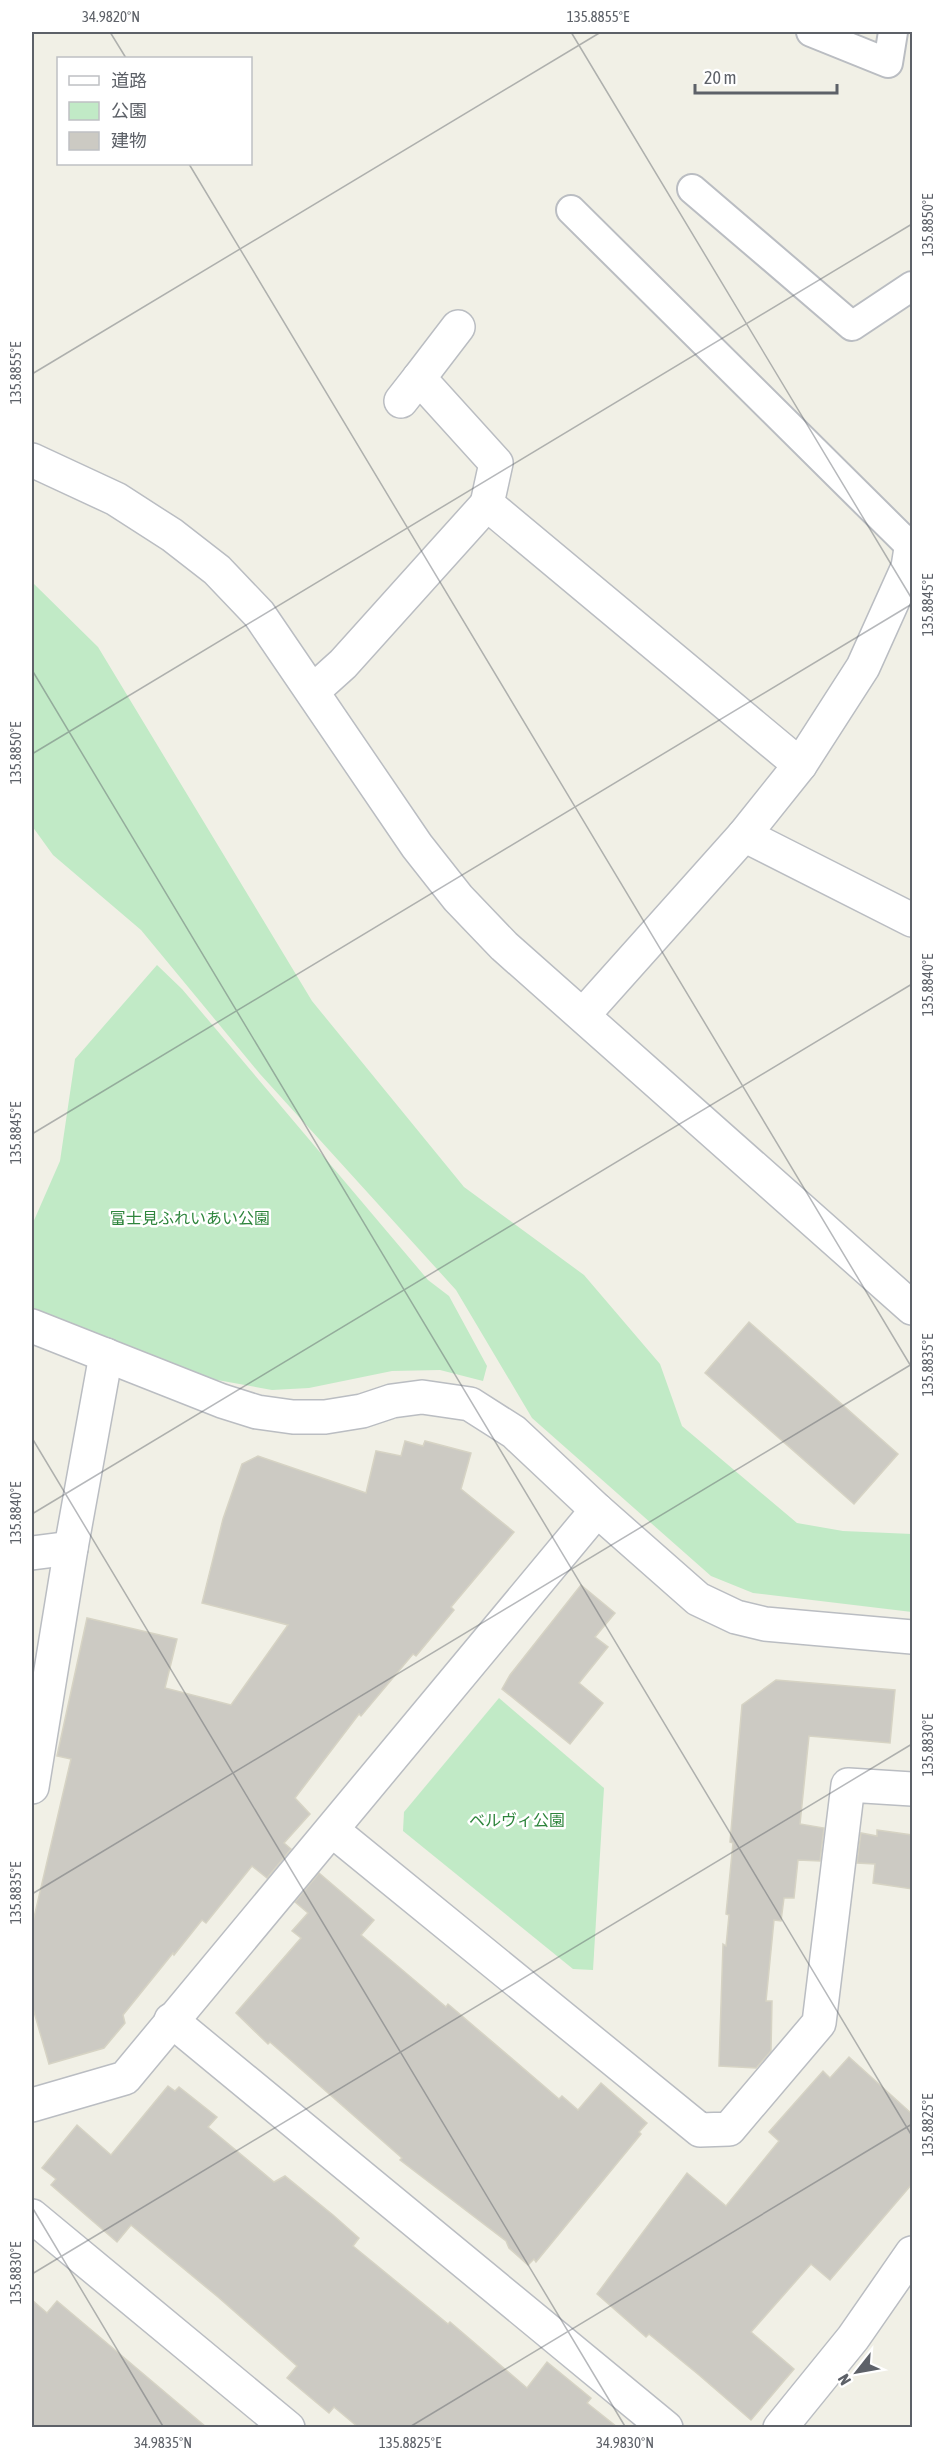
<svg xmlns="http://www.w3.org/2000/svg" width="944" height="2459" viewBox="0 0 944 2459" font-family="'Asap Condensed','Noto Sans JP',sans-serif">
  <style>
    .green { fill: #c1eac6 }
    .building { fill: #cccac3; stroke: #d6d3c4; stroke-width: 1.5 }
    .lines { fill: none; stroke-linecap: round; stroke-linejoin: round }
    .service-casing { stroke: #babdc2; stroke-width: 32 }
    .minor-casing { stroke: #babdc2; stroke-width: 36 }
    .tertiary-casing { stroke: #babdc2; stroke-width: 36 }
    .service { stroke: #fff; stroke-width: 28 }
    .minor { stroke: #fff; stroke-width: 33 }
    .tertiary { stroke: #fff; stroke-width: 33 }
    .ticks { fill: none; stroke: #5d6168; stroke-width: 1.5; stroke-opacity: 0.45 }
    .labels { text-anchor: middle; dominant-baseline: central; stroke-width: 5; stroke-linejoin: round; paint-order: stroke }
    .park-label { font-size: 16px; fill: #2e853c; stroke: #fff }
    .neatline { fill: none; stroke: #5d6168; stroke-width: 2 }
    .ticks-label { font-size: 15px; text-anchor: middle; fill: #5d6168 }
  </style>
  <rect width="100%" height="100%" fill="#f1f0e6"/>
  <g class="green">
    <polygon points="32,582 98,647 312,1001 464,1187 584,1275 660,1364 682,1426 797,1523 843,1531 912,1534 912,1612 753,1593 711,1576 532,1418 456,1290 260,1074 141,930 53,855 32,826"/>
    <polygon points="157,965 182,989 428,1280 449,1296 487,1366 483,1381 440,1370 392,1371 309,1388 272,1390 206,1378 32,1308 32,1225 60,1161 75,1059"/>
    <polygon points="499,1698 604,1788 593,1970 573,1969 403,1831 404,1812"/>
  </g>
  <g class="building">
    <polygon points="749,1322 898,1454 854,1504 705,1373"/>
    <polygon points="405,1441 423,1446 425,1441 471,1453 461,1489 514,1532 451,1607 454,1610 416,1656 413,1654 361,1716 359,1714 295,1798 310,1814 284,1843 291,1849 267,1878 252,1866 206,1923 202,1920 174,1955 173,1953 123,2015 125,2023 104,2048 49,2064 32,2005 32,1926 71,1759 57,1756 87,1618 177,1639 165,1688 231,1705 288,1625 202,1603 223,1519 242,1464 258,1456 366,1493 376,1451 401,1456"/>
    <polygon points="581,1585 615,1613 595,1637 608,1647 579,1683 603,1703 570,1744 502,1689 510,1675"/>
    <polygon points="776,1680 895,1690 890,1743 809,1736 800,1824 824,1828 820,1861 798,1860 794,1898 784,1898 781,1921 774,1920 766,2001 772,2001 771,2051 756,2068 719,2066 723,1944 726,1946 729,1915 726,1914 733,1843 730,1842 742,1705"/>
    <polygon points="877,1830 912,1835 912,1889 873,1883 875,1864 857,1863 861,1833 877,1836"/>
    <polygon points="319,1873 374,1920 361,1935 446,2007 448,2004 559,2099 562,2096 578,2110 601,2083 647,2123 639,2132 641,2134 536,2262 534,2259 528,2265 509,2248 506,2241 400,2160 402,2158 270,2042 268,2044 236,2013 301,1938 292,1931 308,1913 295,1902"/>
    <polygon points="849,2057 912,2114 912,2184 830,2280 811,2264 751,2332 794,2369 751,2420 699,2375 649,2334 646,2337 597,2294 687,2173 726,2206 779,2141 769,2132 823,2071 830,2078"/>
    <polygon points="168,2086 175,2091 179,2087 217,2117 208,2127 274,2182 285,2176 333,2215 359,2238 353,2246 448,2324 450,2322 527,2388 547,2362 591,2398 587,2403 617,2427 358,2427 334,2407 329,2413 287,2378 297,2366 218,2297 131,2225 117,2242 51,2185 56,2179 42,2168 77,2125 111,2155"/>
    <polygon points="32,2300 47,2313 57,2301 206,2427 32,2427"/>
  </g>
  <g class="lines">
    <defs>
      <g id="service">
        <polyline points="811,32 888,63 893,32"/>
        <polyline points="692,189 852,326 912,286"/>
        <polyline points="571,210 910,546"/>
      </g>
      <g id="minor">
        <polyline points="458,327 419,378 496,463 487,504 800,765"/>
        <polyline points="401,401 419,378"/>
        <polyline points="313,691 343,664 487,504"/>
        <polyline points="744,835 912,920"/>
        <polyline points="584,1014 744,835 800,765 863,667 908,567 912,542"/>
        <polyline points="32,1326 222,1401 257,1412 293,1417 325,1417 362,1411 392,1401 422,1397 470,1404 514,1432 597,1510 698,1599 736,1617 765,1624 912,1637"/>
        <polyline points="32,1553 71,1548"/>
        <polyline points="32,1787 71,1548 106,1355"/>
        <polyline points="332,1830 700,2130 729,2129 819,2023 848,1785 912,1789"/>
        <polyline points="171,2020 666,2428"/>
        <polyline points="32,2105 125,2078 597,1510"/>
        <polyline points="32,2216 288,2428"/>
        <polyline points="780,2428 853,2338 912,2253"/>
      </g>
      <polyline id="tertiary" points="32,460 116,499 172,535 217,570 259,614 417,846 458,898 504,946 912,1308"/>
    </defs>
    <use href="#service" class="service-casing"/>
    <use href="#minor" class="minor-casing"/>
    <use href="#tertiary" class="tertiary-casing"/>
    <use href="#service" class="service"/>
    <use href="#minor" class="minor"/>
    <use href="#tertiary" class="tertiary"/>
  </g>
  <path class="ticks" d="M 110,32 L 126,58M 571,32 L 912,599M 189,164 L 912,1368M 32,374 L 601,32M 32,670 L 912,2136M 32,754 L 912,224M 32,1134 L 912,604M 32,1438 L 626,2428M 32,1514 L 912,984M 32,1894 L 912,1364M 32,2207 L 164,2428M 32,2274 L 912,1744M 408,2428 L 912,2124"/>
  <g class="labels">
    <g class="park-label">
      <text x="190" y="1218">富士見ふれいあい公園</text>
      <text x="517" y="1820">ベルヴィ公園</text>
    </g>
  </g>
  <rect width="944" height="2459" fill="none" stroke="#ffffff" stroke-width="66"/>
  <rect x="57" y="57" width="195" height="108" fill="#ffffff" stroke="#bec0c3" stroke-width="1.5"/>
  <rect x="69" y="76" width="30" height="9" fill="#ffffff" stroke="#bec0c3" stroke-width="1.5"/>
  <text x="111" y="87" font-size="18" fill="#5d6168">道路</text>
  <rect x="69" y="102" width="30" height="18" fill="#c1eac6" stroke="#bec0c3" stroke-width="1.5"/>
  <text x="111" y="117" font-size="18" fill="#5d6168">公園</text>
  <rect x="69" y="132" width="30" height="18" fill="#cccac3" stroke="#bec0c3" stroke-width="1.5"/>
  <text x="111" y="147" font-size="18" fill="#5d6168">建物</text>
  <g transform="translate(857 2372) rotate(239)" stroke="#ffffff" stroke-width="4.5" paint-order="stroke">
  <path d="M0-4.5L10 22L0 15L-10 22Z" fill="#5d6168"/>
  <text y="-9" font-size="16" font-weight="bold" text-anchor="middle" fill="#5d6168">N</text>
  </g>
  <path d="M695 84v9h142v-9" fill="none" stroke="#5d6168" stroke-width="3"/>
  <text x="704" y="84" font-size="18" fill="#5d6168" stroke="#ffffff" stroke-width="4.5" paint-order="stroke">20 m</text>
  <rect x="33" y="33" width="878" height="2393" class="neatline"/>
  <g class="ticks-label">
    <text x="111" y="22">34.9820°N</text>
    <text x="598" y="22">135.8855°E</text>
    <text transform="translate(928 225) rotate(-90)" y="5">135.8850°E</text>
    <text transform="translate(16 373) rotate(-90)" y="5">135.8855°E</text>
    <text transform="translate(928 605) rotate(-90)" y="5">135.8845°E</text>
    <text transform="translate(16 753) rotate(-90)" y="5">135.8850°E</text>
    <text transform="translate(928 985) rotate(-90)" y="5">135.8840°E</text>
    <text transform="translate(16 1133) rotate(-90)" y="5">135.8845°E</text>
    <text transform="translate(928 1365) rotate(-90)" y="5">135.8835°E</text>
    <text transform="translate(16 1513) rotate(-90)" y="5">135.8840°E</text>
    <text transform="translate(928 1745) rotate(-90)" y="5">135.8830°E</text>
    <text transform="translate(16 1893) rotate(-90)" y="5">135.8835°E</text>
    <text transform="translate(928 2125) rotate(-90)" y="5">135.8825°E</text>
    <text transform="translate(16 2273) rotate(-90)" y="5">135.8830°E</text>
    <text x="163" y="2448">34.9835°N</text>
    <text x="410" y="2448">135.8825°E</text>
    <text x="625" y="2448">34.9830°N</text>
  </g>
</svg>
